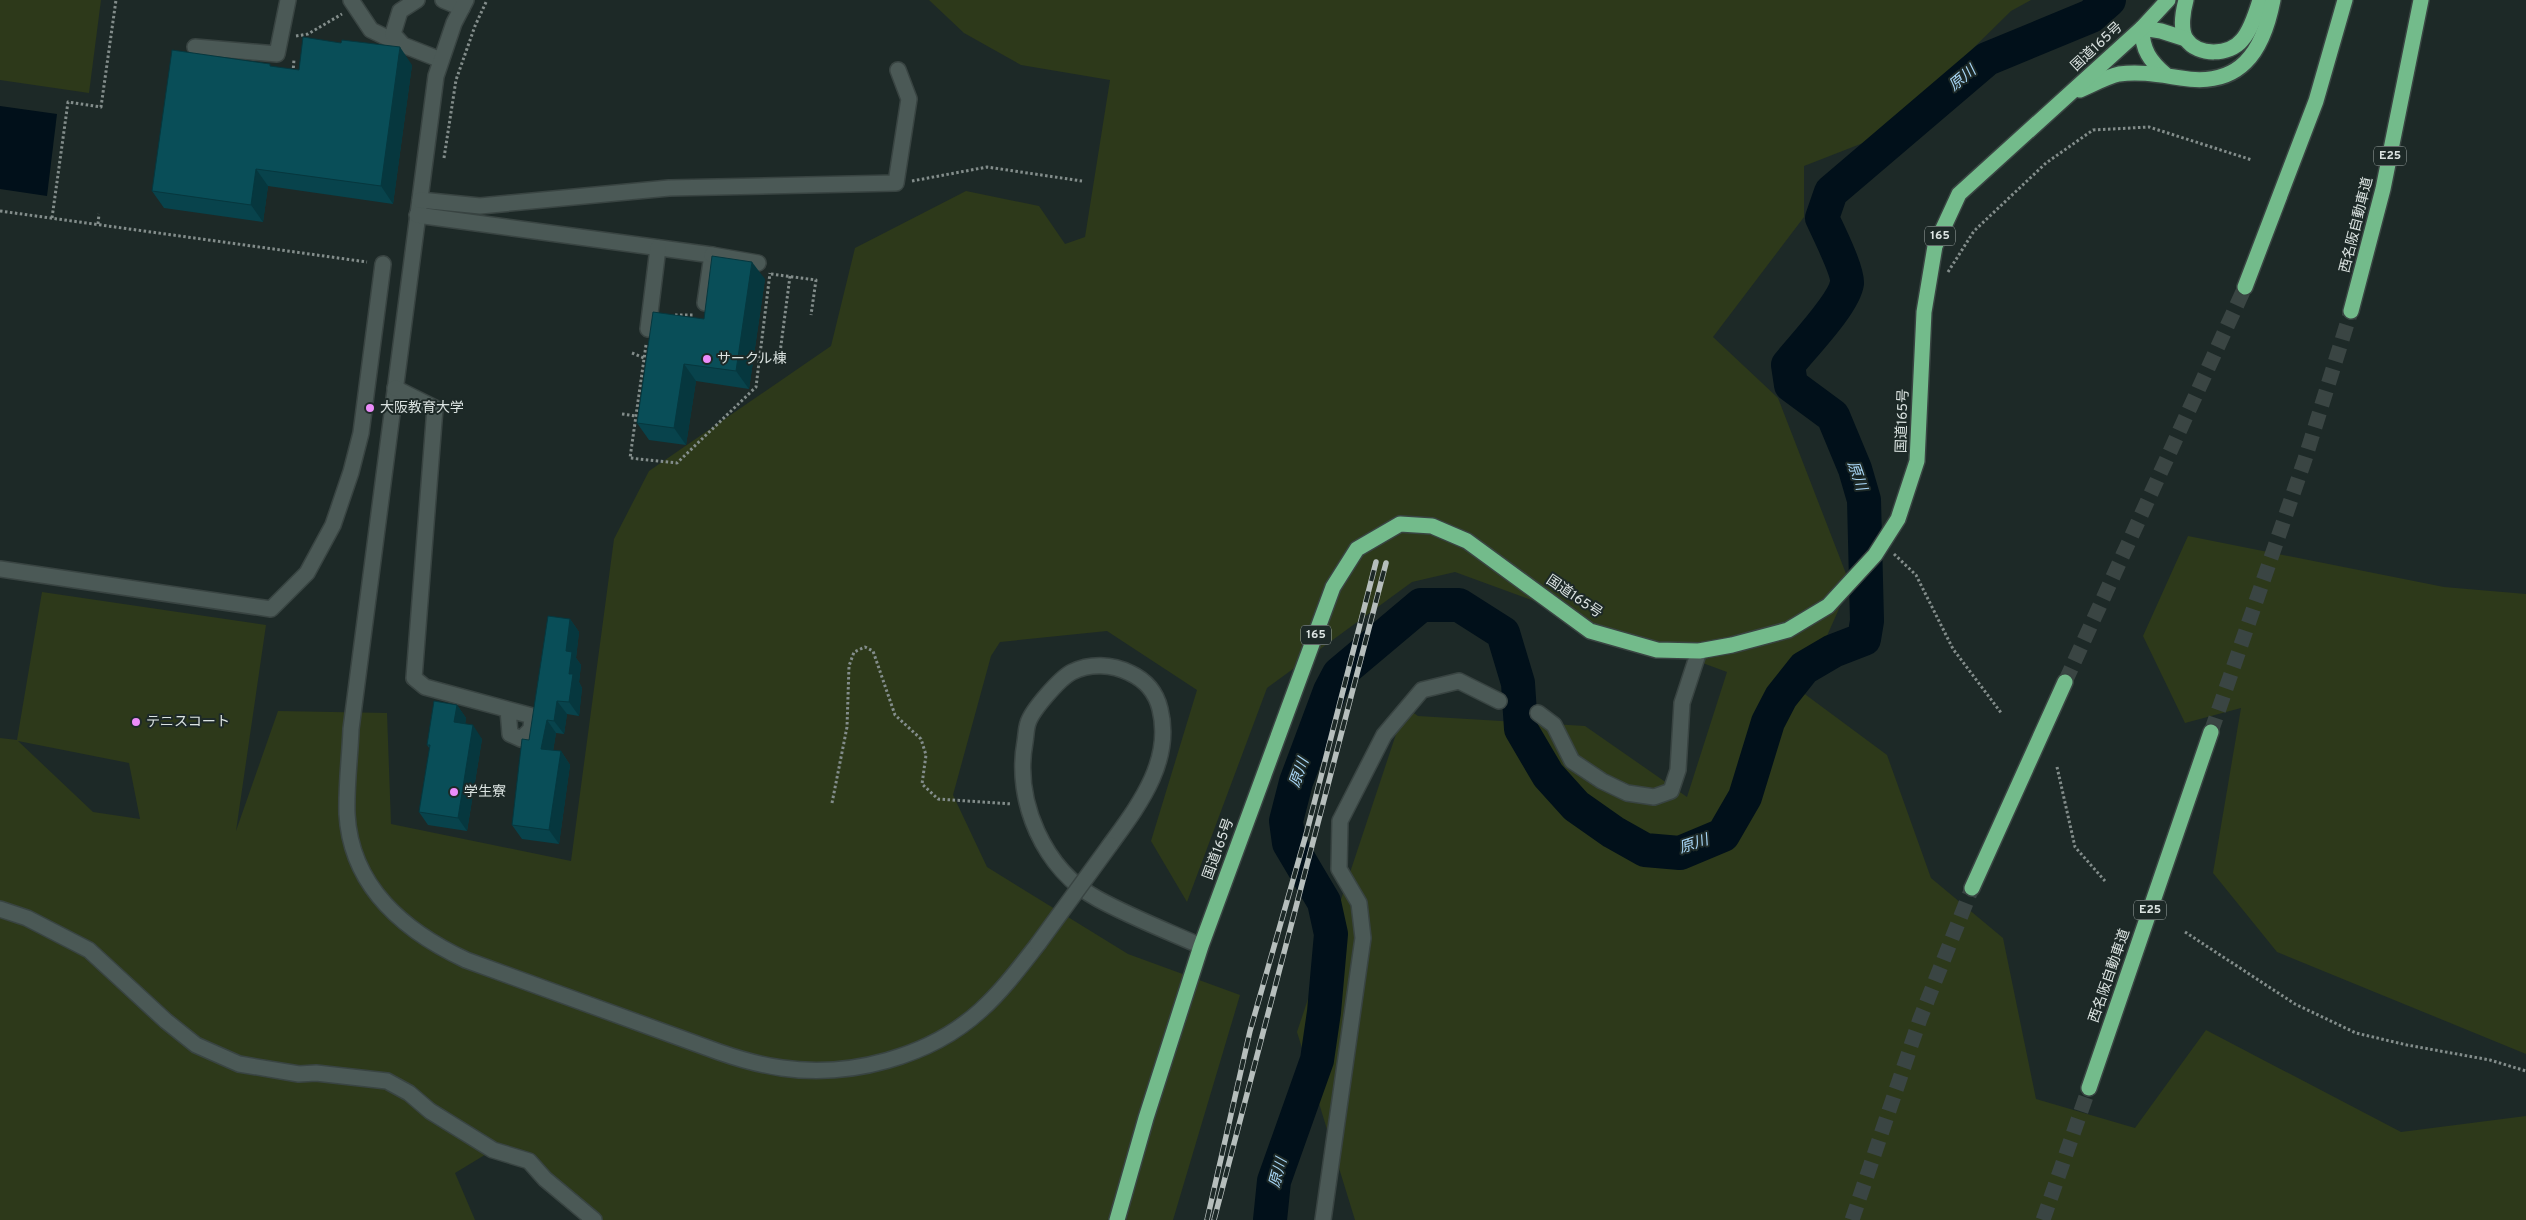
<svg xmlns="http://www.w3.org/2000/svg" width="2526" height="1220" viewBox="0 0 2526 1220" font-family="Overpass,'Noto Sans JP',sans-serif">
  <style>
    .green { fill: #2d391a; fill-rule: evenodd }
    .water { fill: #01101a }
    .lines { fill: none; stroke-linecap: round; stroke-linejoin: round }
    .river { stroke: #01101a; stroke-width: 34 }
    .highway-tunnel { stroke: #3a4543; stroke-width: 15; stroke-dasharray: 15 8; stroke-linecap: butt }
    .minor-casing { stroke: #394442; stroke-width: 18 }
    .highway-casing { stroke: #394442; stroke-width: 18 }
    .path { stroke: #838d8b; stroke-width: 3; stroke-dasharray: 2.5 2.5; stroke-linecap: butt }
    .minor { stroke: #4b5956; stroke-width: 15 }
    .highway { stroke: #73bb8b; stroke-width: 15 }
    .rail-casing { stroke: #b6bebc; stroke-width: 5.5 }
    .rail { stroke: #1d2927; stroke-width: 4; stroke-dasharray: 11; stroke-linecap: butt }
    .minor-bridge-casing { stroke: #394442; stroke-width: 18; stroke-linecap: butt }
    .minor-bridge { stroke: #4b5956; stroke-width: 15 }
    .wall { fill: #08434c }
    .shaded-wall { fill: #06373e }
    .building { fill: #094e58; stroke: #06373e }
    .poi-dot { fill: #ec8cfa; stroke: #1d2927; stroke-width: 2 }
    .labels { text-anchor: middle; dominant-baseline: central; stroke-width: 4; stroke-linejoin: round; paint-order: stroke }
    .shield { fill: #1d2927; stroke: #a2aba9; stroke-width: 1 }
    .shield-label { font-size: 12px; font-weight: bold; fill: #dbe3e1 }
    .street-label { font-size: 14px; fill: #dbe3e1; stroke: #1d2927 }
    .poi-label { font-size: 14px; fill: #dbe3e1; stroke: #1d2927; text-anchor: start }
    .water-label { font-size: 15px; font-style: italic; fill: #a8d6f6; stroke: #1d2927 }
  </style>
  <rect width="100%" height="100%" fill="#1d2927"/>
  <g class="green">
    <polygon points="0,0 101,0 89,93 0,80"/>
    <path d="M 929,0 L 2031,0 L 2011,11 L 1886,134 L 1804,166 L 1804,217 L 1713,337 L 1778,398 L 1850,584 L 1802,692 L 1887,755 L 1931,878 L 2003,938 L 2036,1099 L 2135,1128 L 2206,1030 L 2401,1132 L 2526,1116 L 2526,1220 L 1355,1220 L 1297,1032 L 1405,707 L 1418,716 L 1585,726 L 1687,797 L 1727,672 L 1455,572 L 1412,582 L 1267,688 L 1187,902 L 1151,841 L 1197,690 L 1107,631 L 1000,642 L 991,656 L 953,795 L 987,867 L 1128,954 L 1240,995 L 1173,1220 L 594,1220 L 529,1161 L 493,1150 L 455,1173 L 475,1220 L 0,1220 L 0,738 L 17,740 L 42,592 L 266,625 L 236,831 L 278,711 L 387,713 L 391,824 L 571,861 L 614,539 L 649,471 L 831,346 L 855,248 L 966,191 L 1039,206 L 1065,244 L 1085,237 L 1110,80 L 1021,65 L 964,33 ZM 18,741 L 129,763 L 140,819 L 93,812 Z"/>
    <polygon points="2188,536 2444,587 2526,594 2526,1054 2277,952 2213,873 2241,708 2185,723 2143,636"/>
  </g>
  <polygon class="water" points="0,106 57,114 47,196 0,189"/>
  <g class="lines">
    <path class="river" d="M 1270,1220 L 1274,1181 L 1317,1060 L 1324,1012 L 1331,934 L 1324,902 L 1289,843 L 1286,821 L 1296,782 L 1330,691 L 1339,674 L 1421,605 L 1459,605 L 1503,633 L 1518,683 L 1521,729 L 1548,775 L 1576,806 L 1613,832 L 1645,850 L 1680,853 L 1723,835 L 1745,797 L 1768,722 L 1781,697 L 1804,668 L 1833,651 L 1864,639 L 1867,621 L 1864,500 L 1855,469 L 1833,416 L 1791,385 L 1788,365 C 1802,347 1844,304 1847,283 C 1848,271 1828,231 1822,218 L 1831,192 L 1987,59 L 2091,16 L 2109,0"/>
    <g class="highway-tunnel">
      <polyline points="2065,682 2245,287"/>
      <polyline points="2211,732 2305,459 2351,311"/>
      <polyline points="1852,1220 1920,1019 1972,888"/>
      <polyline points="2043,1220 2089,1088"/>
    </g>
    <defs>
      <g id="minor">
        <polyline points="351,0 371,30 402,45"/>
        <polyline points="417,0 400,11 393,34 403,45 441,60"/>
        <polyline points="443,0 462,8"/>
        <path d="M 466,0 L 454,23 L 436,76 L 351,729 C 350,757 346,786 347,814 C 351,887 404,931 466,960 L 719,1052 C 739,1059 760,1065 782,1068 C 849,1078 930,1057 981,1010 C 1003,990 1020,967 1038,944"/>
        <polyline points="195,47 277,54 288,0"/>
        <polyline points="420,200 480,206 669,188 896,183 909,99 898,70"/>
        <polyline points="417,215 712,255 705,303 710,304"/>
        <polyline points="712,255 758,263"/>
        <polyline points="648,329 658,248"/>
        <polyline points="395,388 435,408 414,678 425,687 532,716 531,729 521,739 510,734 508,710"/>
        <polyline points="0,569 271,609 307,573 333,525 351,472 361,433 383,264"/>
        <polyline points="1538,713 1554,725 1572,761 1602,781 1627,793 1654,797 1671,791 1678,770 1682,703 1699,651"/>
        <path d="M 1110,845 C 1139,805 1173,761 1160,709 C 1156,692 1145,680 1130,673 C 1112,664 1090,663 1072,672 C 1060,678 1032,710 1028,723 C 1026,729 1026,736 1025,742 C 1014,801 1044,870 1098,899 C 1131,917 1167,931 1201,946"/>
        <polyline points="0,909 27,918 89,950 166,1021 196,1045 239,1064 299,1074 316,1073 387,1081 409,1093 430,1111 493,1150 529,1161 545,1179 594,1220"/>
        <polyline points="1323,1220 1363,938 1359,903 1339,869 1340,821 1384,735 1422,690 1459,681 1499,701"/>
      </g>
      <g id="highway">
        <path d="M 2186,0 C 2183,11 2180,29 2186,39 C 2198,57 2230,55 2242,40 C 2251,30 2256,13 2260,0"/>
        <path d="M 2166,75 C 2150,61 2142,50 2142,28 L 2161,31 L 2186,39"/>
        <path d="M 2080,90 C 2092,85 2106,77 2119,74 C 2140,71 2160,75 2181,78 C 2240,88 2263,52 2273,0"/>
        <polyline points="2245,287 2316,101 2345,0"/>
        <polyline points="2351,311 2383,189 2421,0"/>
        <polyline points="1972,888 2065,682"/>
        <polyline points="2089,1088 2211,732"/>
        <polyline points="1117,1220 1146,1118 1201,946 1333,587 1357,549 1400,524 1432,526 1467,541 1590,631 1657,650 1699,651 1732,645 1788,630 1828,606 1875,555 1898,519 1917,461 1924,312 1935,246 1959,194 2142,28 2168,0"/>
      </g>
    </defs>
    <use href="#minor" class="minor-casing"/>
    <use href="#highway" class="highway-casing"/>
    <g class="path">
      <polyline points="296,36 308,34 342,14"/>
      <polyline points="293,73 294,59"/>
      <polyline points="444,158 456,80 475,26 487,0"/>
      <polyline points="912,181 987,167 1082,181"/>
      <polyline points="0,211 367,262"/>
      <polyline points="52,218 68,102 101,107 116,0"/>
      <polyline points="98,224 99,214"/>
      <polyline points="1948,272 1974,231 2046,163 2093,130 2149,127 2252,160"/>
      <polyline points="771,274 816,280 811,315"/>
      <polyline points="675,315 695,315"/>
      <polyline points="646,345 630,458 677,463 756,387 770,273"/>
      <polyline points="632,353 644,358"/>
      <polyline points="780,353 790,276"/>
      <polyline points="622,414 636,416"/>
      <polyline points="1894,554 1916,575 1953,649 2002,714"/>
      <polyline points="2057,767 2075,847 2105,881"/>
      <polyline points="832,803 847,727 849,666 854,652 865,647 873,651 895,715 921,739 926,755 922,784 938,799 1012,804"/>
      <polyline points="2185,932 2295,1004 2356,1033 2407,1045 2490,1060 2526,1071"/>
    </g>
    <use href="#minor" class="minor"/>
    <use href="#highway" class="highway"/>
    <defs>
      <g id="rail">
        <polyline points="1207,1220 1250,1031 1307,831 1376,562"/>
        <polyline points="1214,1220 1386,563"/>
      </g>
    </defs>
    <use href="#rail" class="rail-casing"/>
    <use href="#rail" class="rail"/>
    <defs>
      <polyline id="minor-bridge" points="1038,944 1110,845"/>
    </defs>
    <use href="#minor-bridge" class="minor-bridge-casing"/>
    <use href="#minor-bridge" class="minor-bridge"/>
  </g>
  <g class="wall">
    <polygon points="412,65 393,204 268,186 263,222 164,208 152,191 272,67 299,70"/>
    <polygon points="765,279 749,389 696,381 686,445 649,440 637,423 704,319"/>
    <polygon points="570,619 579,632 576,658 581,665 579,682 582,688 579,716 567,714 564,734 556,733 553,751 561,751 570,765 559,844 522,839 512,825 529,740"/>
    <polygon points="457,705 466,718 465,724 482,739 467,831 428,825 419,812 430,749 427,745"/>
  </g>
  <g class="shaded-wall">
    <polygon points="400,47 412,65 393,204 381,186"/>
    <polygon points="256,169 268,186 263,222 251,205"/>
    <polygon points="752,262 765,279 749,389 736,371"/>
    <polygon points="684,364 696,381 686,445 674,428"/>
    <polygon points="570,619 579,632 576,658 581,665 579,682 582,688 579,716 569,702 569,674 566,651"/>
    <polygon points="557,701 567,714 564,734 554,721"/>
    <polygon points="457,705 466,718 464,735 454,722"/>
    <polygon points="547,720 556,733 551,763 541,749"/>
    <polygon points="473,725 482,739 467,831 458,818"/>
    <polygon points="561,751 570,765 559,844 549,830"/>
  </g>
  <g class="building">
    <polygon points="303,37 341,43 342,40 400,47 381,186 256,169 251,205 152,191 172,50 270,64 270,66 299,70"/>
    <polygon points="712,256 752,262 736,371 684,364 674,428 637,423 653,312 704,319"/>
    <polygon points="548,616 570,619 566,651 572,652 569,674 573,674 569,702 557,701 554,721 547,720 541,749 561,751 549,830 512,825 522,739 529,740"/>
    <polygon points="434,701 457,705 454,722 473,725 458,818 419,812 430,745 427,745"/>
  </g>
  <g class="poi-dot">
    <circle cx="707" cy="359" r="5"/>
    <circle cx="370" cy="408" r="5"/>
    <circle cx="136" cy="722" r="5"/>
    <circle cx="454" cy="792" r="5"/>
  </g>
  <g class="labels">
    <g class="shield">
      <rect x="2374" y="146.5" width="32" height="19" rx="4"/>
      <rect x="1925" y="226.5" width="30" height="19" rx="4"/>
      <rect x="1301" y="625.5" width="30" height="19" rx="4"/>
      <rect x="2134" y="900.5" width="32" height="19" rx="4"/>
    </g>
    <g class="shield-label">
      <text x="2390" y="156">E25</text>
      <text x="1940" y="236">165</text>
      <text x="1316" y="635">165</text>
      <text x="2150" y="910">E25</text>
    </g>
    <g class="street-label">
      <text transform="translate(2097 47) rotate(-43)">国道165号</text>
      <text transform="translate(2357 225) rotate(-76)">西名阪自動車道</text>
      <text transform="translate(1903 421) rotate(-88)">国道165号</text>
      <text transform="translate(1574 597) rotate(34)">国道165号</text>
      <text transform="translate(1219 849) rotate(-70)">国道165号</text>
      <text transform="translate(2110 976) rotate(-71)">西名阪自動車道</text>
    </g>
    <g class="poi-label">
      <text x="717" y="359">サークル棟</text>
      <text x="380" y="408">大阪教育大学</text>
      <text x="146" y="722">テニスコート</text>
      <text x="464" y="792">学生寮</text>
    </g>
    <g class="water-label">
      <text transform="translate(1963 79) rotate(-40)">原川</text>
      <text transform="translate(1856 476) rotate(71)">原川</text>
      <text transform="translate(1300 773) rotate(-70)">原川</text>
      <text transform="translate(1694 845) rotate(-18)">原川</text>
      <text transform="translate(1279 1173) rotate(-75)">原川</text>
    </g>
  </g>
</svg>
